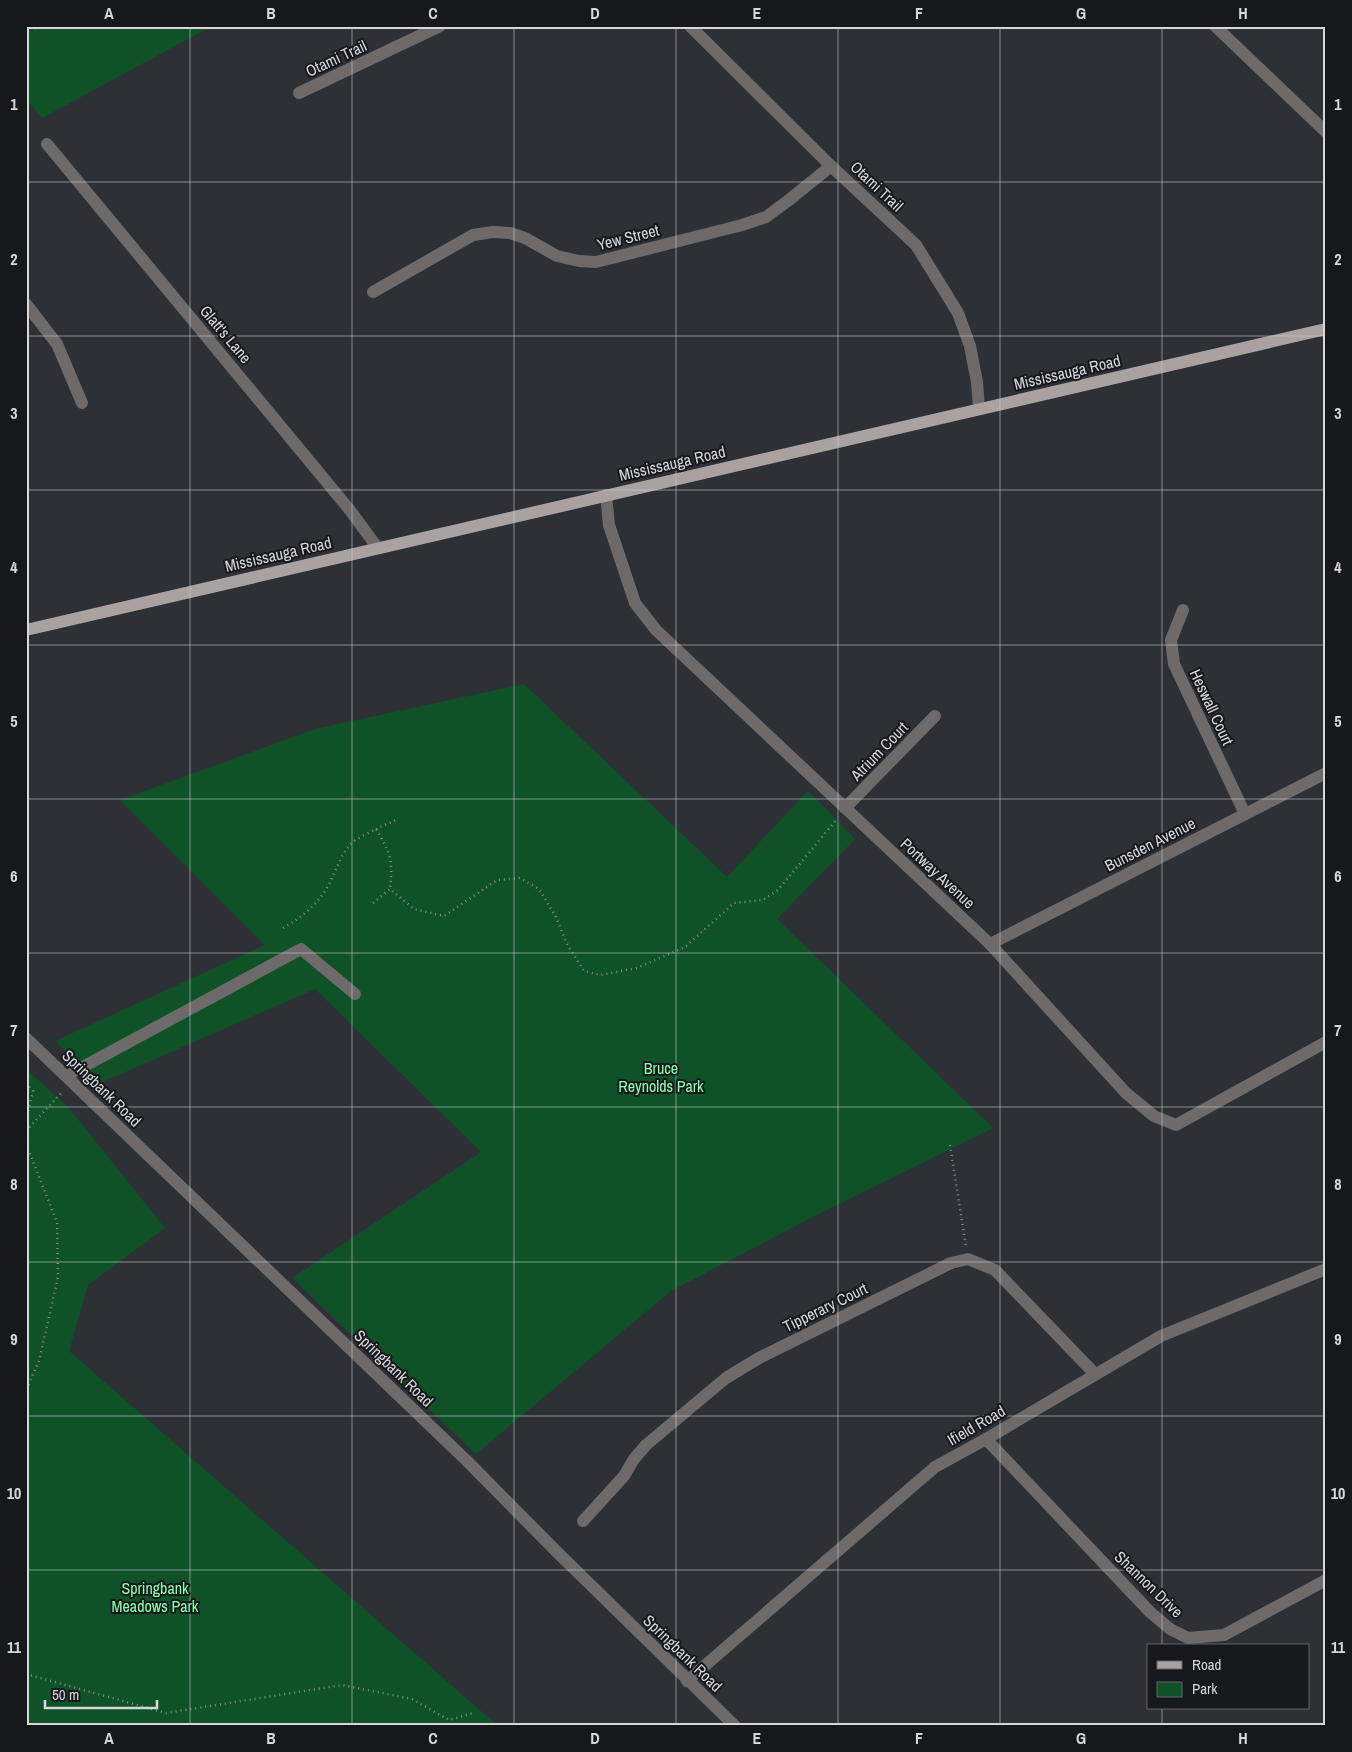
<svg xmlns="http://www.w3.org/2000/svg" width="1352" height="1752" viewBox="0 0 1352 1752" font-family="'Archivo Narrow',sans-serif">
  <style>
    .forest { fill: url(#forest-crowns) }
    .park { fill: #105228 }
    .lines { fill: none; stroke-linecap: round; stroke-linejoin: round }
    .path { stroke: #888b8f; stroke-width: 2.5; stroke-dasharray: 1 4; stroke-linecap: butt }
    .minor { stroke: #6e6a69; stroke-width: 12 }
    .major { stroke: #aaa2a0; stroke-width: 12 }
    .grid { fill: none; stroke: #d5d8db; stroke-width: 1; stroke-opacity: 0.55 }
    .labels { text-anchor: middle; dominant-baseline: central; stroke-width: 4; stroke-linejoin: round; paint-order: stroke }
    .street-label { font-size: 16px; fill: #d5d8db; stroke: #17181b }
    .park-label { font-size: 16px; fill: #8affaa; stroke: #17181b }
    .neatline { fill: none; stroke: #d5d8db; stroke-width: 2 }
    .grid-label { font-size: 16px; text-anchor: middle; font-weight: bold; fill: #d5d8db }
  </style>
  <defs>
    <pattern id="forest-crowns" width="20" height="18" patternUnits="userSpaceOnUse" patternTransform="scale(1.25)"><rect width="20" height="18" fill="#105228"/><path d="M2 6a3 3 0 1 1 6 0M12 15a3 3 0 1 1 6 0" fill="none" stroke="#326a47"/></pattern>
  </defs>
  <rect width="100%" height="100%" fill="#2d3136"/>
  <polygon class="forest" points="26,26 46,26 37,45 26,49"/>
  <g class="park">
    <polygon points="46,26 212,26 42,118 26,99 26,49 37,45"/>
    <polygon points="524,684 727,877 808,791 855,839 777,919 993,1128 811,1218 671,1291 476,1454 292,1278 481,1152 315,989 98,1084 55,1041 265,945 120,800 315,729"/>
    <polygon points="26,1069 68,1107 165,1228 88,1285 69,1351 498,1726 26,1726"/>
  </g>
  <g class="lines">
    <g class="path">
      <polyline points="376,829 398,819"/>
      <polyline points="373,903 390,889 414,909 444,916 497,880 520,878 539,889 556,917 567,944 584,971 600,975 637,968 685,947 734,903 763,900 778,890 837,819"/>
      <path d="M 283,928 C 302,917 317,905 328,886 C 336,872 340,854 353,842 C 359,837 369,833 376,829 C 391,854 393,860 390,889"/>
      <polyline points="26,1083 33,1091 26,1120"/>
      <polyline points="26,1131 63,1091"/>
      <polyline points="26,1144 57,1222 58,1277 39,1361 26,1390"/>
      <polyline points="950,1145 966,1247"/>
      <polyline points="26,1674 166,1713 342,1685 412,1699 449,1720 473,1713"/>
    </g>
    <g class="minor">
      <polyline points="690,26 831,166 916,245 958,313 970,346 977,382 979,408"/>
      <polyline points="1215,26 1326,132"/>
      <polyline points="299,93 440,26"/>
      <polyline points="47,144 349,509 377,547"/>
      <polyline points="373,292 473,235 493,232 510,233 525,238 557,256 579,261 596,262 742,225 766,217 789,200 831,166"/>
      <polyline points="26,304 57,344 82,403"/>
      <polyline points="606,495 609,525 635,603 656,630 990,944 1126,1093 1154,1116 1176,1125 1326,1042"/>
      <polyline points="1183,610 1171,640 1174,664 1245,814"/>
      <polyline points="845,808 935,716"/>
      <polyline points="990,944 1326,773"/>
      <polyline points="26,1038 467,1461 557,1552 735,1726"/>
      <polyline points="66,1076 301,949 355,994"/>
      <polyline points="986,1439 1150,1612 1170,1629 1188,1638 1224,1635 1326,1580"/>
      <polyline points="583,1521 624,1476 634,1459 646,1445 726,1378 759,1358 951,1263 968,1259 995,1270 1095,1374"/>
      <polyline points="687,1681 935,1467 986,1439 1161,1336 1326,1269"/>
    </g>
    <polyline class="major" points="26,630 1326,329"/>
  </g>
  <path class="grid" d="M 190,26 L 190,1726M 352,26 L 352,1726M 514,26 L 514,1726M 676,26 L 676,1726M 838,26 L 838,1726M 1000,26 L 1000,1726M 1162,26 L 1162,1646M 26,182 L 1326,182M 26,336 L 1326,336M 26,490 L 1326,490M 26,645 L 1326,645M 26,799 L 1326,799M 26,953 L 1326,953M 26,1107 L 1326,1107M 26,1262 L 1326,1262M 26,1416 L 1326,1416M 26,1570 L 1326,1570M 1162,1708 L 1162,1726"/>
  <g class="labels">
    <g class="street-label">
      <text transform="translate(336 58) rotate(-25)">Otami Trail</text>
      <text transform="translate(877 186) rotate(43)">Otami Trail</text>
      <text transform="translate(628 237) rotate(-14)">Yew Street</text>
      <text transform="translate(226 334) rotate(50)">Glatt's Lane</text>
      <text transform="translate(1067 372) rotate(-13)">Mississauga Road</text>
      <text transform="translate(672 463) rotate(-13)">Mississauga Road</text>
      <text transform="translate(278 554) rotate(-13)">Mississauga Road</text>
      <text transform="translate(1212 707) rotate(65)">Heswall Court</text>
      <text transform="translate(879 751) rotate(-46)">Atrium Court</text>
      <text transform="translate(1150 844) rotate(-27)">Bunsden Avenue</text>
      <text transform="translate(938 873) rotate(43)">Portway Avenue</text>
      <text transform="translate(102 1088) rotate(44)">Springbank Road</text>
      <text transform="translate(825 1307) rotate(-26)">Tipperary Court</text>
      <text transform="translate(394 1368) rotate(44)">Springbank Road</text>
      <text transform="translate(976 1425) rotate(-30)">Ifield Road</text>
      <text transform="translate(1149 1584) rotate(44)">Shannon Drive</text>
      <text transform="translate(683 1653) rotate(44)">Springbank Road</text>
    </g>
    <g class="park-label">
      <text x="661" y="1068">Bruce<tspan x="661" dy="18">Reynolds Park</tspan></text>
      <text x="155" y="1588">Springbank<tspan x="155" dy="18">Meadows Park</tspan></text>
    </g>
  </g>
  <rect width="1352" height="1752" fill="none" stroke="#17181b" stroke-width="55"/>
  <rect x="1147" y="1644" width="162" height="65" fill="#17181b" stroke="#636568"/>
  <rect x="1157" y="1661" width="25" height="8" fill="#aaa2a0" stroke="#636568"/>
  <text x="1192" y="1670" font-size="15" fill="#d5d8db">Road</text>
  <rect x="1157" y="1682" width="25" height="15" fill="#105228" stroke="#636568"/>
  <text x="1192" y="1694" font-size="15" fill="#d5d8db">Park</text>
  <path d="M45 1700v8h112v-8" fill="none" stroke="#d5d8db" stroke-width="2.5"/>
  <text x="52" y="1700" font-size="15" fill="#d5d8db" stroke="#17181b" stroke-width="4" paint-order="stroke">50 m</text>
  <rect x="28" y="28" width="1296" height="1696" class="neatline"/>
  <g class="grid-label">
    <text x="109" y="19">A</text>
    <text x="271" y="19">B</text>
    <text x="433" y="19">C</text>
    <text x="595" y="19">D</text>
    <text x="757" y="19">E</text>
    <text x="919" y="19">F</text>
    <text x="1081" y="19">G</text>
    <text x="1243" y="19">H</text>
    <text x="14" y="110">1</text>
    <text x="1338" y="110">1</text>
    <text x="14" y="265">2</text>
    <text x="1338" y="265">2</text>
    <text x="14" y="419">3</text>
    <text x="1338" y="419">3</text>
    <text x="14" y="573">4</text>
    <text x="1338" y="573">4</text>
    <text x="14" y="727">5</text>
    <text x="1338" y="727">5</text>
    <text x="14" y="882">6</text>
    <text x="1338" y="882">6</text>
    <text x="14" y="1036">7</text>
    <text x="1338" y="1036">7</text>
    <text x="14" y="1190">8</text>
    <text x="1338" y="1190">8</text>
    <text x="14" y="1345">9</text>
    <text x="1338" y="1345">9</text>
    <text x="14" y="1499">10</text>
    <text x="1338" y="1499">10</text>
    <text x="14" y="1653">11</text>
    <text x="1338" y="1653">11</text>
    <text x="109" y="1744">A</text>
    <text x="271" y="1744">B</text>
    <text x="433" y="1744">C</text>
    <text x="595" y="1744">D</text>
    <text x="757" y="1744">E</text>
    <text x="919" y="1744">F</text>
    <text x="1081" y="1744">G</text>
    <text x="1243" y="1744">H</text>
  </g>
</svg>
